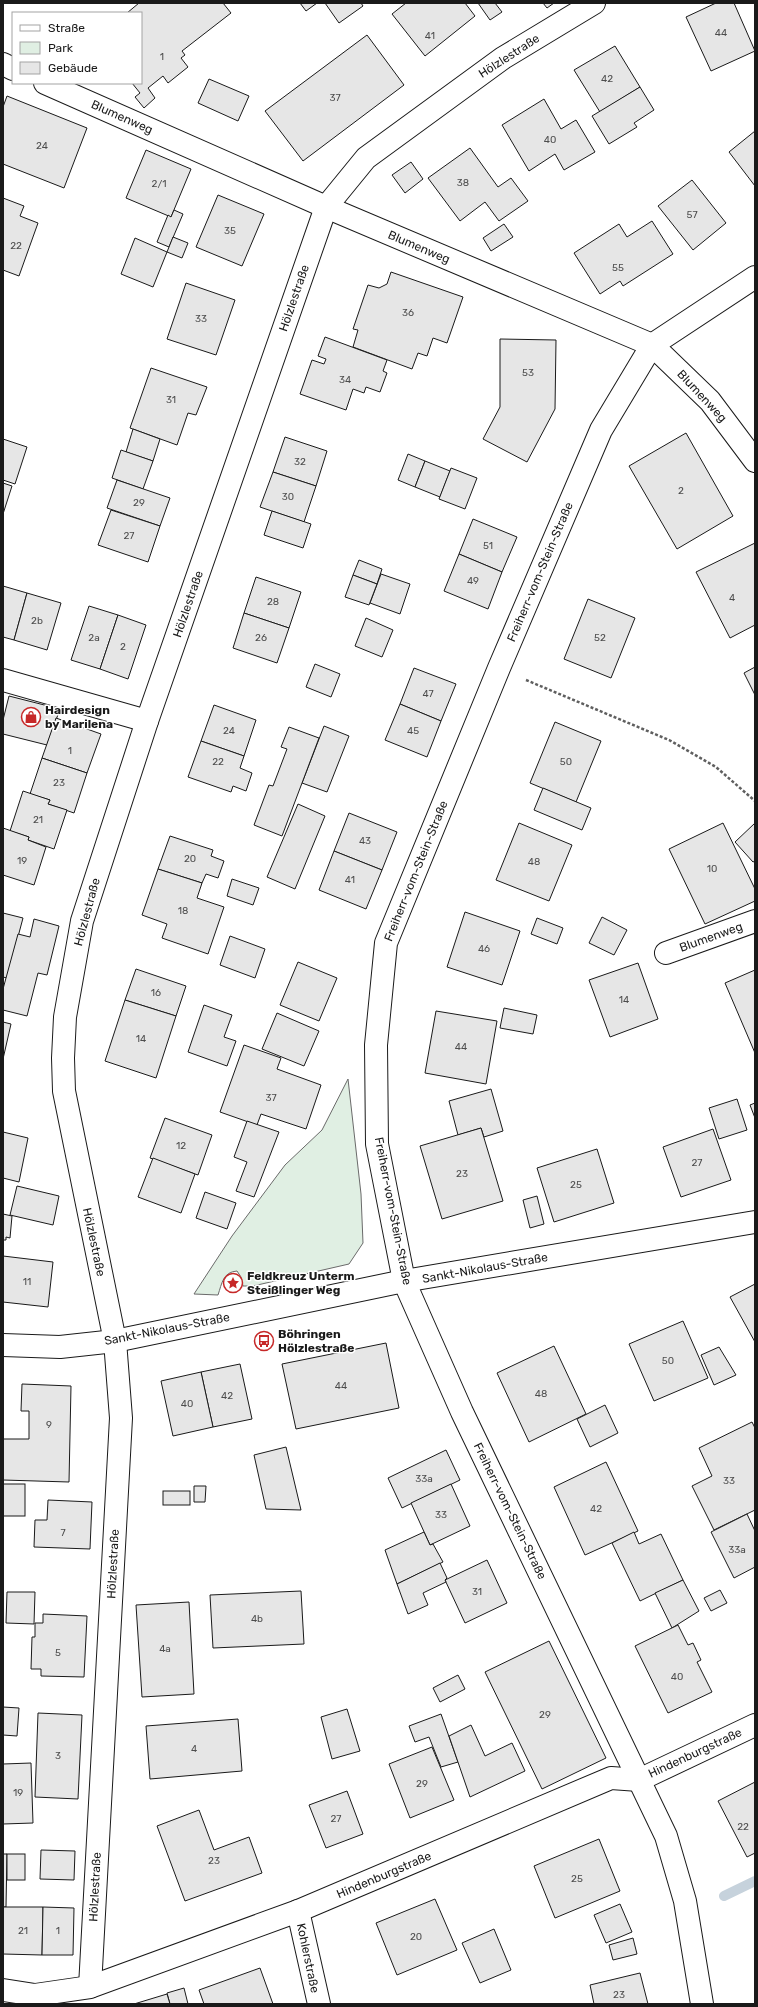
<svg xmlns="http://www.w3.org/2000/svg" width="758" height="2007" viewBox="0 0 758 2007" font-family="Rubik,sans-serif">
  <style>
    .green { fill: #e0efe3; stroke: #6a6a6a }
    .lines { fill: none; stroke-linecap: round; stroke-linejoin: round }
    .stream { stroke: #c6d2dc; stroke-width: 10 }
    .building { fill: #e6e6e6; stroke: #1a1a1a }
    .minor-casing { stroke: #1a1a1a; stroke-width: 24 }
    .path { stroke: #5f5f5f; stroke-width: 2.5; stroke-dasharray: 3 2; stroke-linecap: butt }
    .minor { stroke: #fff; stroke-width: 22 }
    .labels { text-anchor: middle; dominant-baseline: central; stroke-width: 3; stroke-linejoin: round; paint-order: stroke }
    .number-label { font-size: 10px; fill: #4d4d4d }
    .street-label { font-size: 12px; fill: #1a1a1a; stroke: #fff }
    .poi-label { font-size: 12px; font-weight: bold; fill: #1a1a1a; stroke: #fff; text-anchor: start }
  </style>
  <rect width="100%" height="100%" fill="#fff"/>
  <path class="green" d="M 348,1079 L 361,1194 L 363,1243 L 349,1264 L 253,1286 L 243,1286 L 241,1277 L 237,1271 C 223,1272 222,1283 218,1295 L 194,1294 L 232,1236 L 285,1165 L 322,1130 Z"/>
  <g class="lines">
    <polyline class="stream" points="724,1896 755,1881"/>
  </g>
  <g class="building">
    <polygon points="139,3 223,3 231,13 182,51 185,55 181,58 188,67 168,83 163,76 148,88 155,98 144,108 135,97 140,93 132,83 141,83 141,13 127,13"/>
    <polygon points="300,3 317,3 306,11"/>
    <polygon points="325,3 361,3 363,6 339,23"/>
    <polygon points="406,3 465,3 475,16 425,56 392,14"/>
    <polygon points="478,3 495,3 502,12 490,20"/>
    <polygon points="543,3 554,3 547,8"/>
    <polygon points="716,3 734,3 755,51 711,71 686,17"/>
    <polygon points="367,35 404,85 303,161 265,111"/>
    <polygon points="615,46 640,87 600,112 574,70"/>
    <polygon points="209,79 249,96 238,121 198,103"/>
    <polygon points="640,87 654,110 634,123 637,127 609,144 592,116"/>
    <polygon points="7,96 87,128 64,188 3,164 3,107"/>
    <polygon points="544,99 561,129 576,120 595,152 564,170 555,154 529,171 502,125"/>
    <polygon points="755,131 755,186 729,152"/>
    <polygon points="470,148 498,187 511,178 528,201 499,221 485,202 460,221 428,178"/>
    <polygon points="146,150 191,169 171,217 126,198"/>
    <polygon points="411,162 423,179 405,193 392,175"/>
    <polygon points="692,180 726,223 693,250 658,206"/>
    <polygon points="218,195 264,214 242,266 196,247"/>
    <polygon points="3,198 24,206 20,216 38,223 19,276 3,270"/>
    <polygon points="174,210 183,214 169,247 157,242 168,215 171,217"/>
    <polygon points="652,221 673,254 623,286 620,281 600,294 574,253 619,224 627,237"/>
    <polygon points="504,224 513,237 491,251 483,238"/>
    <polygon points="173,237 188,243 182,258 167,252"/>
    <polygon points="135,238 167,252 153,287 121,274"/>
    <polygon points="391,272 463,297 447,343 433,338 427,356 418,353 412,369 353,347 358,330 353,329 368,285 379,288 387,284"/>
    <polygon points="186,283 235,300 216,355 167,339"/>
    <polygon points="325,337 387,360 383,371 387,373 380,392 366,387 364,393 353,389 346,410 300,394 312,360 324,364 326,359 318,356"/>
    <polygon points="500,339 556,340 555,409 527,462 483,439 500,407"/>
    <polygon points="151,368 207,387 196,415 188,413 177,445 130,428"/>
    <polygon points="133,429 160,439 153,461 126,452"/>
    <polygon points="686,433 733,516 677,549 629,466"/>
    <polygon points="285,437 327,451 316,486 273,472"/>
    <polygon points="3,439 27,447 15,484 3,480"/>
    <polygon points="121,450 153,461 143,489 112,478"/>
    <polygon points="408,454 425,461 415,487 398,480"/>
    <polygon points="425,461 450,471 440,497 415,487"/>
    <polygon points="451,468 477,478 465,509 439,499"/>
    <polygon points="273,472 316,486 304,522 260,507"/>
    <polygon points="117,480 170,498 160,526 107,508"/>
    <polygon points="3,483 12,486 3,514"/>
    <polygon points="111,510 160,526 148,562 98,545"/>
    <polygon points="272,511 311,524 303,548 264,535"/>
    <polygon points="473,519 517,537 502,572 459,554"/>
    <polygon points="755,543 755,625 730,638 696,572"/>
    <polygon points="459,554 502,572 488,609 444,591"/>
    <polygon points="359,560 382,569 377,584 353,575"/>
    <polygon points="381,574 410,584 400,614 370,603"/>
    <polygon points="353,575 377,584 369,605 345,597"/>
    <polygon points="256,577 301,592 289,628 244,613"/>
    <polygon points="3,586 27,593 14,640 3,637"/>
    <polygon points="27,593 61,603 47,650 14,640"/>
    <polygon points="588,599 635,618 611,678 564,659"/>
    <polygon points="89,606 118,615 100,669 71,660"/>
    <polygon points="244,613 289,628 277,663 233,648"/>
    <polygon points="118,615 146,625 128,679 100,669"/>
    <polygon points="366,618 393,630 382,657 355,646"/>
    <polygon points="315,664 340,674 331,697 306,687"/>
    <polygon points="755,667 755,695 744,673"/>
    <polygon points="414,668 456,684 441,721 400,704"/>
    <polygon points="9,696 60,709 47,745 3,734 3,720"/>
    <polygon points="400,704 441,721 427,757 385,740"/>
    <polygon points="214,705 256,720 244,756 201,741"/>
    <polygon points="56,718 101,734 87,773 42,758"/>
    <polygon points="555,722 601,741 576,802 530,783"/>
    <polygon points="324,726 349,736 327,792 302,783"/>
    <polygon points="289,727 319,738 282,836 254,825 269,785 273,786 287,749 281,747"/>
    <polygon points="201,741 244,756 240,768 252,773 246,791 233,786 231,792 188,777"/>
    <polygon points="42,758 87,773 74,813 48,804 50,800 30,794"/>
    <polygon points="543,788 591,808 582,830 534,810"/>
    <polygon points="23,791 50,800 48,804 67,810 54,849 28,840 29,837 10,831"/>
    <polygon points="298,804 325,816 295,889 267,877"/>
    <polygon points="349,813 397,832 382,870 334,851"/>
    <polygon points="519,823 572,845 549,901 496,880"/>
    <polygon points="723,823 755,889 755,901 705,924 669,849"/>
    <polygon points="755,823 755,861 753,862 735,842"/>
    <polygon points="3,828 29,837 28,840 46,847 34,885 3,875"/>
    <polygon points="170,836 213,850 211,856 224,861 218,878 206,874 202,883 158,869"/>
    <polygon points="334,851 382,870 366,909 319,890"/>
    <polygon points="158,869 202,883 197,898 224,907 208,954 162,938 167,924 142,915"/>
    <polygon points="232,879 259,888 253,905 227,896"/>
    <polygon points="465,912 520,931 502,985 447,967"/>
    <polygon points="3,913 23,918 7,978 3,977"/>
    <polygon points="602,917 627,930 614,955 589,943"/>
    <polygon points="537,918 563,928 557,944 531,934"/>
    <polygon points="34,919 59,926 47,975 38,973 27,1016 3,1010 3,989 18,934 30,937"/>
    <polygon points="230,936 265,949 255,978 220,965"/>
    <polygon points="298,962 337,978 319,1021 280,1005"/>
    <polygon points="638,963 658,1019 610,1037 589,980"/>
    <polygon points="136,969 186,986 176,1016 125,1000"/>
    <polygon points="755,970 755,1053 725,983"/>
    <polygon points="125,1000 176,1016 156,1078 105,1061"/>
    <polygon points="204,1005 232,1015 224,1037 236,1041 227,1066 188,1052"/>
    <polygon points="504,1008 537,1015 533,1034 500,1028"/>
    <polygon points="436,1011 497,1021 486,1084 425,1073"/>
    <polygon points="277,1013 319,1031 304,1066 262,1049"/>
    <polygon points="3,1022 11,1024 3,1059"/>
    <polygon points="244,1045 281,1058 277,1069 321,1085 306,1129 261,1114 257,1125 220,1112"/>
    <polygon points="491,1089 503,1131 484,1137 481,1128 458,1135 449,1101"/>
    <polygon points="737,1099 747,1130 719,1139 709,1108"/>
    <polygon points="755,1103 755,1118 750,1105"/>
    <polygon points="165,1118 212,1135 198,1175 150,1158"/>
    <polygon points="247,1121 279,1132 254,1197 236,1191 247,1162 234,1157"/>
    <polygon points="481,1128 503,1201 442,1219 420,1146"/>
    <polygon points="713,1129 731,1180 681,1197 663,1147"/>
    <polygon points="3,1132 28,1138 19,1182 3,1178"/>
    <polygon points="597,1149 614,1203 554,1222 537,1168"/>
    <polygon points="153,1158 195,1174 181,1213 138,1197"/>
    <polygon points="17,1186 59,1196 53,1225 10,1215"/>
    <polygon points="205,1192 236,1203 227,1229 196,1218"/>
    <polygon points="537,1196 544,1224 530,1228 523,1200"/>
    <polygon points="3,1214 12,1216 10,1238 6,1237 6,1240 3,1240"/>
    <polygon points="3,1256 53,1262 48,1307 3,1302"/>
    <polygon points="755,1284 755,1342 730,1297"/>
    <polygon points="683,1321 708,1378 654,1401 629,1344"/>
    <polygon points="386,1343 399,1408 296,1429 282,1364"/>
    <polygon points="554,1346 586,1414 529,1442 497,1373"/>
    <polygon points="719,1347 736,1375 714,1385 701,1355"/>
    <polygon points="240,1364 252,1419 213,1427 201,1372"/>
    <polygon points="201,1372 213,1427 173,1436 161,1381"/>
    <polygon points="22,1384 71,1386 69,1482 3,1480 3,1439 29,1439 29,1411 21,1411"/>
    <polygon points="605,1405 618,1433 590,1447 577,1419"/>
    <polygon points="752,1422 755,1428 755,1510 714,1530 692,1486 712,1476 699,1448"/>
    <polygon points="286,1447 301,1510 266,1509 254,1455"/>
    <polygon points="446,1450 460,1480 402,1508 388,1478"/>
    <polygon points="606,1462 638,1531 585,1555 554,1487"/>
    <rect x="3" y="1484" width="22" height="32"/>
    <polygon points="451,1484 470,1526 430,1545 411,1503"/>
    <polygon points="194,1486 206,1486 205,1502 194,1502"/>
    <rect x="163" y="1491" width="27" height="14"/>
    <polygon points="48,1500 92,1502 90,1549 34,1547 35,1520 47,1520"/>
    <polygon points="747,1514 755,1531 755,1567 734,1578 711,1532"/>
    <polygon points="424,1532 430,1545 433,1544 443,1562 397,1584 385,1550"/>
    <polygon points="634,1532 639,1544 661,1534 683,1580 640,1601 612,1543"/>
    <polygon points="487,1560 507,1603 465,1623 445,1580"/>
    <polygon points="440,1563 447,1578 445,1580 446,1582 423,1593 428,1605 408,1614 397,1584"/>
    <polygon points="683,1580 699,1611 672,1628 655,1593"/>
    <polygon points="720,1590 727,1603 711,1611 704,1598"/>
    <polygon points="301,1591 304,1644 213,1648 210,1595"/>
    <polygon points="7,1592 35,1592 34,1624 6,1623"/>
    <polygon points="189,1602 194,1694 142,1697 136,1605"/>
    <polygon points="43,1614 87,1616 84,1677 41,1676 41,1669 31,1669 32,1637 35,1637 35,1623 43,1623"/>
    <polygon points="678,1625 688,1645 693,1643 701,1660 697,1662 712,1692 668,1713 635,1646"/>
    <polygon points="549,1641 606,1758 542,1789 485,1672"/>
    <polygon points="458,1675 465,1689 440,1702 433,1688"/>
    <polygon points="3,1707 19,1708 17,1736 3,1735"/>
    <polygon points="347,1709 360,1751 332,1759 321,1717"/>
    <polygon points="38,1713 82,1715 78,1799 35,1797"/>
    <polygon points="441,1714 458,1762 441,1767 429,1737 415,1742 409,1726"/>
    <polygon points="238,1719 242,1771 150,1779 146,1726"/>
    <polygon points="471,1725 485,1756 512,1743 525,1771 470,1797 449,1736"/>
    <polygon points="432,1747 454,1800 410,1818 389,1764"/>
    <polygon points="31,1763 33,1823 3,1824 3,1764"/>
    <polygon points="755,1782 755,1853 747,1857 718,1801"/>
    <polygon points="347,1791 363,1834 326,1848 309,1805"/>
    <polygon points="199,1810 214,1850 249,1837 262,1873 185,1901 157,1826"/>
    <polygon points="599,1839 620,1891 555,1918 534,1866"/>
    <polygon points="41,1850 75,1851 74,1880 40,1879"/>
    <polygon points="3,1854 7,1854 6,1907 3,1907"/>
    <rect x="7" y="1854" width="18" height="26"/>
    <polygon points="435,1899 457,1950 397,1975 376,1923"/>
    <polygon points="620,1904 632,1932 606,1943 594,1915"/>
    <polygon points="3,1907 43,1907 42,1955 3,1954"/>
    <polygon points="43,1907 74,1908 73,1955 42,1955"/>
    <polygon points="494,1929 511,1970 480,1983 462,1943"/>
    <polygon points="633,1938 637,1954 613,1960 609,1945"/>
    <polygon points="260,1968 273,2004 204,2004 199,1990"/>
    <polygon points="640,1973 648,2004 594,2004 590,1985"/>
    <polygon points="184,1988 188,2004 170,2004 167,1993"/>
    <polygon points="167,1994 170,2004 134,2004"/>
  </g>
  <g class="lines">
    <defs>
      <g id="minor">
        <polyline points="3,64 13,69"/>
        <polyline points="45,83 326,207 652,345 710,401 755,461"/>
        <polyline points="3,680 147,721"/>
        <polyline points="666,953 755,921"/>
        <polyline points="3,1345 60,1347 115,1341 404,1281 755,1222"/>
        <polyline points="298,1911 319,2004"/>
        <polyline points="90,1987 121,1418 115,1341 64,1091 63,1058 65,1017 82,921 147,721 326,207 366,158 503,58 594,3"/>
        <polyline points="3,1990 35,1995 90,1987 298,1911 611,1778 639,1780 755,1725"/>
        <polyline points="702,2004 685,1901 666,1836 462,1412 404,1281 377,1144 376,1045 386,943 499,668 601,430 652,345 755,277"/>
      </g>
    </defs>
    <use href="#minor" class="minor-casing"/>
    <polyline class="path" points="526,680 669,740 716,767 755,801"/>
    <use href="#minor" class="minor"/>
  </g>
  <defs>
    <symbol id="shop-ring" viewBox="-11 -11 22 22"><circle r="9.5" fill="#fff" stroke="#c62828" stroke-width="1.5"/><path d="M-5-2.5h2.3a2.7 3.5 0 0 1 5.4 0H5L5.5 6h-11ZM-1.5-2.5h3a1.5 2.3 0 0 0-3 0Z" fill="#c62828"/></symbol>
    <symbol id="sight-ring" viewBox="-11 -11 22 22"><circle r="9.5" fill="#fff" stroke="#c62828" stroke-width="1.5"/><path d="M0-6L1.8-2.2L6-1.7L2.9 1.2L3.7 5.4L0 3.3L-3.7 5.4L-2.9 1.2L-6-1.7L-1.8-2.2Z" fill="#c62828"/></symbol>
    <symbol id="bus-ring" viewBox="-11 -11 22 22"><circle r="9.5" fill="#fff" stroke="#c62828" stroke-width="1.5"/><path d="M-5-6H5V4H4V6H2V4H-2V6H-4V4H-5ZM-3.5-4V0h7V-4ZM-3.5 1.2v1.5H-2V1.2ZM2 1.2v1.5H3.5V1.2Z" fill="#c62828"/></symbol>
  </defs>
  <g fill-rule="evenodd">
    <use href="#shop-ring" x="20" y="706" width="22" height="22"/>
    <use href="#sight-ring" x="222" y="1272" width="22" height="22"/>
    <use href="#bus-ring" x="253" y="1330" width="22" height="22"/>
  </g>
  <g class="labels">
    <g class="number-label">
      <text x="721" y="33">44</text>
      <text x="430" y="36">41</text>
      <text x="162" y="57">1</text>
      <text x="607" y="79">42</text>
      <text x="335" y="98">37</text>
      <text x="550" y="140">40</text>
      <text x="42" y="146">24</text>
      <text x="463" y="183">38</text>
      <text x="159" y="184">2/1</text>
      <text x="692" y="215">57</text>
      <text x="230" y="231">35</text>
      <text x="16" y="246">22</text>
      <text x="618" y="268">55</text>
      <text x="408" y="313">36</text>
      <text x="201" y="319">33</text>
      <text x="528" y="373">53</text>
      <text x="345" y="380">34</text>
      <text x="171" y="400">31</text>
      <text x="300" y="462">32</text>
      <text x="681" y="491">2</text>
      <text x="288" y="497">30</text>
      <text x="139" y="503">29</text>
      <text x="129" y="536">27</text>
      <text x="488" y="546">51</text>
      <text x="473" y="581">49</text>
      <text x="732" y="598">4</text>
      <text x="273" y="602">28</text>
      <text x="37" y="621">2b</text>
      <text x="94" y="638">2a</text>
      <text x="261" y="638">26</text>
      <text x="600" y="638">52</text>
      <text x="123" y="647">2</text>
      <text x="428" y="694">47</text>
      <text x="229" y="731">24</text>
      <text x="413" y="731">45</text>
      <text x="70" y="751">1</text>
      <text x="218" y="762">22</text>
      <text x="566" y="762">50</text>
      <text x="59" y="783">23</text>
      <text x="38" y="820">21</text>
      <text x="365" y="841">43</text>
      <text x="190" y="859">20</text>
      <text x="22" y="861">19</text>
      <text x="534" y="862">48</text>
      <text x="712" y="869">10</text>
      <text x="350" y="880">41</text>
      <text x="183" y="911">18</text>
      <text x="484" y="949">46</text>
      <text x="156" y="993">16</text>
      <text x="624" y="1000">14</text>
      <text x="141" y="1039">14</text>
      <text x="461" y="1047">44</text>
      <text x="271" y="1098">37</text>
      <text x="181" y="1146">12</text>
      <text x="697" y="1163">27</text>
      <text x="462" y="1174">23</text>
      <text x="576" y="1185">25</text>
      <text x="27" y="1282">11</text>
      <text x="668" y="1361">50</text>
      <text x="341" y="1386">44</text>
      <text x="541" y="1394">48</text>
      <text x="227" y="1396">42</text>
      <text x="187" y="1404">40</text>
      <text x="49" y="1425">9</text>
      <text x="424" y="1479">33a</text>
      <text x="729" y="1481">33</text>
      <text x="596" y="1509">42</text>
      <text x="441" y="1515">33</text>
      <text x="63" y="1533">7</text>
      <text x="737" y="1550">33a</text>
      <text x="477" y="1592">31</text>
      <text x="257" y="1619">4b</text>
      <text x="165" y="1649">4a</text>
      <text x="58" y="1653">5</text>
      <text x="677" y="1677">40</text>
      <text x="545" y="1715">29</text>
      <text x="194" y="1749">4</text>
      <text x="58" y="1756">3</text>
      <text x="422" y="1784">29</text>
      <text x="18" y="1793">19</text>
      <text x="336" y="1819">27</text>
      <text x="743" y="1827">22</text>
      <text x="214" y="1861">23</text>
      <text x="577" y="1879">25</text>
      <text x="23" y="1931">21</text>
      <text x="58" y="1931">1</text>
      <text x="416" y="1937">20</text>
      <text x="619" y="1995">23</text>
    </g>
    <g class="street-label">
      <text transform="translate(509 56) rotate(-33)">Hölzlestraße</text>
      <text transform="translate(122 117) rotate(24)">Blumenweg</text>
      <text transform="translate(419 247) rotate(23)">Blumenweg</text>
      <text transform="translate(294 298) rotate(-71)">Hölzlestraße</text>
      <text transform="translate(702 396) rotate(47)">Blumenweg</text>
      <text transform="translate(540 572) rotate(-67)">Freiherr-vom-Stein-Straße</text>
      <text transform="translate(188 604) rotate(-71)">Hölzlestraße</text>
      <text transform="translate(416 871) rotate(-68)">Freiherr-vom-Stein-Straße</text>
      <text transform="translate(87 912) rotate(-75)">Hölzlestraße</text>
      <text transform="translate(711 937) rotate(-20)">Blumenweg</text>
      <text transform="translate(393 1211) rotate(79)">Freiherr-vom-Stein-Straße</text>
      <text transform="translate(94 1242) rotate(78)">Hölzlestraße</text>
      <text transform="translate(485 1268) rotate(-10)">Sankt-Nikolaus-Straße</text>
      <text transform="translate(167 1329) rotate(-11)">Sankt-Nikolaus-Straße</text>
      <text transform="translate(510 1511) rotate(64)">Freiherr-vom-Stein-Straße</text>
      <text transform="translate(113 1564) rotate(-87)">Hölzlestraße</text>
      <text transform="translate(695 1753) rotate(-25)">Hindenburgstraße</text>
      <text transform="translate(384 1875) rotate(-23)">Hindenburgstraße</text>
      <text transform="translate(95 1887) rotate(-87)">Hölzlestraße</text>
      <text transform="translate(308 1958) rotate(78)">Kohlerstraße</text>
    </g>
    <g class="poi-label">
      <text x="45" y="710">Hairdesign<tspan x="45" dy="14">by Marilena</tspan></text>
      <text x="247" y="1276">Feldkreuz Unterm<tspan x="247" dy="14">Steißlinger Weg</tspan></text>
      <text x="278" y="1334">Böhringen<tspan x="278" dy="14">Hölzlestraße</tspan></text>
    </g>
  </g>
  <rect width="758" height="2007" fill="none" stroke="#1a1a1a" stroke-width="8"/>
  <rect x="12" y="12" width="130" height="72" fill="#ffffff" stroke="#a3a3a3"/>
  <rect x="20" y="25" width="20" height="6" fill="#ffffff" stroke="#a3a3a3"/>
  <text x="48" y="32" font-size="12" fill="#1a1a1a">Straße</text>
  <rect x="20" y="42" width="20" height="12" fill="#e0efe3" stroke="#a3a3a3"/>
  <text x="48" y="52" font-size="12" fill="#1a1a1a">Park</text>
  <rect x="20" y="62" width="20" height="12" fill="#e6e6e6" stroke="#a3a3a3"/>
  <text x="48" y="72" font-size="12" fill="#1a1a1a">Gebäude</text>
</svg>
